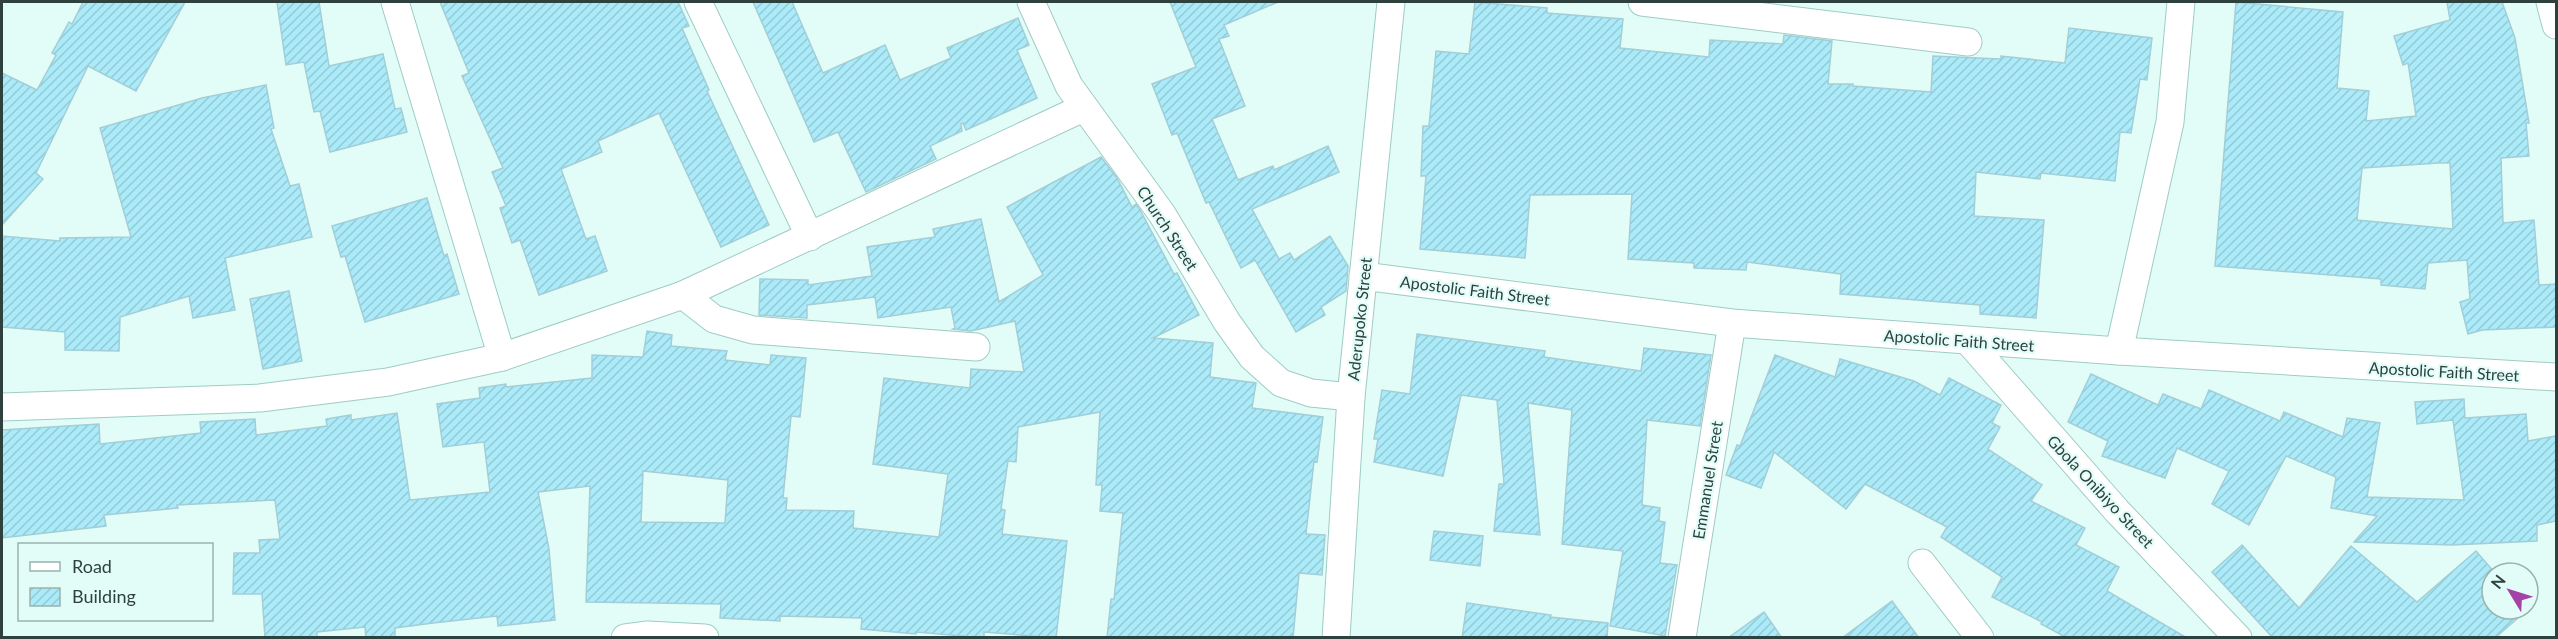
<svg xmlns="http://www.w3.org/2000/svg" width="2558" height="639" viewBox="0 0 2558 639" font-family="Lato,sans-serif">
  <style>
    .building { fill: url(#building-hatch); stroke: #a2ced8; stroke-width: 1.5; fill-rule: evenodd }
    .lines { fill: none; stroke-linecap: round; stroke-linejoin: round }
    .street-casing { stroke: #9eccc4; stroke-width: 29 }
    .street { stroke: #fff; stroke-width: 27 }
    .labels { text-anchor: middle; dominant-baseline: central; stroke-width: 4.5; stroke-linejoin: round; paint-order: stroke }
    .street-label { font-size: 16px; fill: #2f413e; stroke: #e2fdf8 }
  </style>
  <defs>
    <pattern id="building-hatch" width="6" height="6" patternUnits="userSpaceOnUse" patternTransform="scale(1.5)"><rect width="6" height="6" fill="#abeaf8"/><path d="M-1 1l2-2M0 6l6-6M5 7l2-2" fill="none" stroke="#93cad6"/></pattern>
  </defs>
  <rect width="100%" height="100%" fill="#e2fdf8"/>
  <g class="building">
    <polygon points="83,2 185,2 136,91 88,66 36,173 43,179 2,225 2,73 37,90 56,55 52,53 69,22 72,24"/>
    <polygon points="277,2 319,2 329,66 383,54 395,109 401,108 407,132 330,152 320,111 314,112 304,62 286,65"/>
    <polygon points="440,2 678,2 689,26 682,28 709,90 707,91 769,225 721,247 659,113 598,141 602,152 561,169 586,239 595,236 607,271 539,295 520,240 512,243 500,208 506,206 492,172 503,168 462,76 469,73"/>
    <polygon points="753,2 792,2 823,73 885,45 900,80 951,58 947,48 1018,18 1029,45 1017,50 1037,98 966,130 963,123 961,124 962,131 930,146 936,159 866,192 838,132 814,142"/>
    <polygon points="1170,2 1278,2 1224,25 1229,36 1219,39 1245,106 1212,119 1238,180 1273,166 1274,170 1328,146 1339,172 1252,209 1279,259 1290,253 1294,260 1330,236 1348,266 1346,291 1321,307 1325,315 1296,332 1255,260 1241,268 1209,202 1206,203 1177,133 1172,135 1152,84 1196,67"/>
    <polygon points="1475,2 1547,8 1547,13 1623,19 1620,48 1709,57 1710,40 1783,44 1784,35 1832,41 1828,84 1853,84 1853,86 1931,92 1933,56 2001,59 2001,56 2065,63 2069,28 2152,38 2147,80 2140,79 2131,133 2120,132 2115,181 2041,173 2040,179 1976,172 1974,216 2044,220 2036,318 1980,314 1980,305 1840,294 1841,274 1747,262 1746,270 1694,268 1694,263 1628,259 1632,194 1530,195 1525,258 1420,249 1426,176 1421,176 1423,126 1429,126 1436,51 1469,54"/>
    <path d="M 2236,2 L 2343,12 L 2337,88 L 2369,91 L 2366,121 L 2416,116 L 2408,63 L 2403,65 L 2394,36 L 2450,20 L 2447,2 L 2502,2 L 2515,38 L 2529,123 L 2526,123 L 2529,156 L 2501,158 L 2503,223 L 2534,220 L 2539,285 L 2556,284 L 2556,327 L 2482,330 L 2468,334 L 2460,302 L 2470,299 L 2467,260 L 2428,263 L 2425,289 L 2381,285 L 2381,279 L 2215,266 ZM 2439,163 L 2450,163 L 2453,229 L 2357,220 L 2362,168 Z"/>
    <polygon points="266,85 274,128 271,129 290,186 299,184 312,237 225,258 235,310 193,318 189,296 120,317 119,351 65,350 65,332 2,327 2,236 60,241 60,238 131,237 100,128 202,98"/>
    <path d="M 1101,157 L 1117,178 L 1132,207 L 1136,204 L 1140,210 L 1174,274 L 1177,273 L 1199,315 L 1153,338 L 1213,343 L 1210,377 L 1256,383 L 1252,408 L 1323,417 L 1317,462 L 1314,461 L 1306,534 L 1325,535 L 1322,575 L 1299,573 L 1293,638 L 1107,638 L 1111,599 L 1114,599 L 1123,513 L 1100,511 L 1102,485 L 1096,485 L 1100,412 L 1018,427 L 1016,462 L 1008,461 L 1001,509 L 1005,510 L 1002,534 L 1067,541 L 1056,638 L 984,632 L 984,638 L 916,632 L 916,634 L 861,629 L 862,618 L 780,616 L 780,621 L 720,618 L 721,604 L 586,602 L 590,486 L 538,492 L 549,549 L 555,620 L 498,626 L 497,616 L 433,623 L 395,628 L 395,638 L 366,638 L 365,627 L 317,632 L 317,638 L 265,638 L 262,594 L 233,594 L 234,553 L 260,553 L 259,540 L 280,539 L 275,500 L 177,505 L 178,508 L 104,515 L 106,526 L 2,538 L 2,430 L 99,424 L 100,444 L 201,433 L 200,422 L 255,419 L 256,435 L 327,426 L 326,419 L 351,415 L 351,420 L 397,413 L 410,500 L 490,492 L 484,442 L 443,447 L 437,404 L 480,398 L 479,388 L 506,384 L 506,387 L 592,378 L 592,355 L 643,357 L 647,331 L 672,335 L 671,346 L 727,351 L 725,360 L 770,365 L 771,355 L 806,358 L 800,417 L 791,416 L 783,498 L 787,498 L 786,510 L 854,511 L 853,528 L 939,537 L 948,474 L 873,464 L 884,378 L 970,388 L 971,369 L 1024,372 L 1015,321 L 971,331 L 953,329 L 955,328 L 951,307 L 878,318 L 875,297 L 807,305 L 807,318 L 759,315 L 760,279 L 808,280 L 808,285 L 872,276 L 867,247 L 935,237 L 933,229 L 981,219 L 999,302 L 1043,275 L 1007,207 ZM 643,471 L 728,480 L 725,523 L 641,522 Z"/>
    <polygon points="427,198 444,256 447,254 459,294 365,322 345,256 341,257 332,226"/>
    <polygon points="289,291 302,361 263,369 250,299"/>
    <polygon points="1417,334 1545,351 1544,357 1641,371 1644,348 1711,355 1700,426 1647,420 1642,505 1660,508 1659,521 1665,522 1660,563 1677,565 1665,636 1610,626 1623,551 1562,544 1572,410 1528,403 1540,535 1494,531 1499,484 1504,484 1497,400 1461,395 1443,476 1374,462 1378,439 1374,439 1382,390 1410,394"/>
    <polygon points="1775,355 1835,377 1840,359 1914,381 1940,395 1949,378 2001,405 1992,423 2000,427 1988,449 2042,485 2031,501 2085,528 2076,545 2119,567 2107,591 2187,638 2067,638 2041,624 2042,622 1992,597 2002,577 1941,537 1947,527 1865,484 1846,509 1774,452 1761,488 1726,475 1737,445 1740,446"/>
    <polygon points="2091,374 2158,405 2163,394 2201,409 2209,390 2280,421 2284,412 2343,437 2347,418 2380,423 2367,497 2464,500 2453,420 2417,424 2415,402 2464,399 2465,418 2526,414 2528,441 2556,436 2556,521 2537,525 2537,541 2452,545 2354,542 2377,516 2331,508 2336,477 2286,456 2249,525 2212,504 2229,471 2177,448 2165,478 2102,456 2108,441 2068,422"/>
    <polygon points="1434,531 1483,536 1480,566 1430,560"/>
    <polygon points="2242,545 2299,608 2351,546 2417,602 2476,551 2495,573 2492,573 2492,609 2527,610 2495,638 2273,638 2212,572"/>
    <polygon points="1892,601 1919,638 1842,638"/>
    <polygon points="1467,603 1551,615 1550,617 1608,623 1607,638 1462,638"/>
    <polygon points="1764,612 1782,638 1728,638"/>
  </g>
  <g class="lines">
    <defs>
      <g id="street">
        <polyline points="395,2 502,357"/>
        <polyline points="698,2 810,237"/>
        <polyline points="1031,2 1069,86 1162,214 1227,322 1252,357 1281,383 1311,393 1351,397"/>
        <polyline points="1642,2 1968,42"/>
        <polyline points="2550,2 2556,25"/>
        <polyline points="1363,276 1732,323 2119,351 2556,377"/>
        <polyline points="683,295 714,319 753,330 976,347"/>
        <polyline points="1968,341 2117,511 2238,638"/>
        <polyline points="2119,351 2170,122 2181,2"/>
        <polyline points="2,407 260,398 388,382 502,357 683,295 1083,108"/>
        <polyline points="1922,563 1980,638"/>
        <polyline points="625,638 648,635 705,638"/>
        <polyline points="1336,638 1351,397 1391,2"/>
        <polyline points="1682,638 1732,323"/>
      </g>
    </defs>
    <use href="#street" class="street-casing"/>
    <use href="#street" class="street"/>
  </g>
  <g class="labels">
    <g class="street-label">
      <text transform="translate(1168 228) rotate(57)">Church Street</text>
      <text transform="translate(1475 290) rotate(7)">Apostolic Faith Street</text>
      <text transform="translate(1359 319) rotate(-84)">Aderupoko Street</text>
      <text transform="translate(1959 340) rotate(4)">Apostolic Faith Street</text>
      <text transform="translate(2444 371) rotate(3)">Apostolic Faith Street</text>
      <text transform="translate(1707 480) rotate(-81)">Emmanuel Street</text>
      <text transform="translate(2101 491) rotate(47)">Gbola Onibiyo Street</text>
    </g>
  </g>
  <rect width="2558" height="639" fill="none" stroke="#2f413e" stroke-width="6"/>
  <rect x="18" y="543" width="195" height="78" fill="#e2fdf8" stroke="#9ab2ae" stroke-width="1.5"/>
  <rect x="30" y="562" width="30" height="9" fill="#ffffff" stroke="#9ab2ae" stroke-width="1.5"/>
  <text x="72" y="573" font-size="18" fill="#2f413e">Road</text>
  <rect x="30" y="588" width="30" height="18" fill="url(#building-hatch)" stroke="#9ab2ae" stroke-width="1.5"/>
  <text x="72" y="603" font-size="18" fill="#2f413e">Building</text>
  <g transform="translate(2510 591) rotate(308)"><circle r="28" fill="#e2fdf8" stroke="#9ab2ae" stroke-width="1.5"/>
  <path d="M0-4.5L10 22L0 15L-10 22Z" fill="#a542a8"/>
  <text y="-9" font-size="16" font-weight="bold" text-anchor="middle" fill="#2f413e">N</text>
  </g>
</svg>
